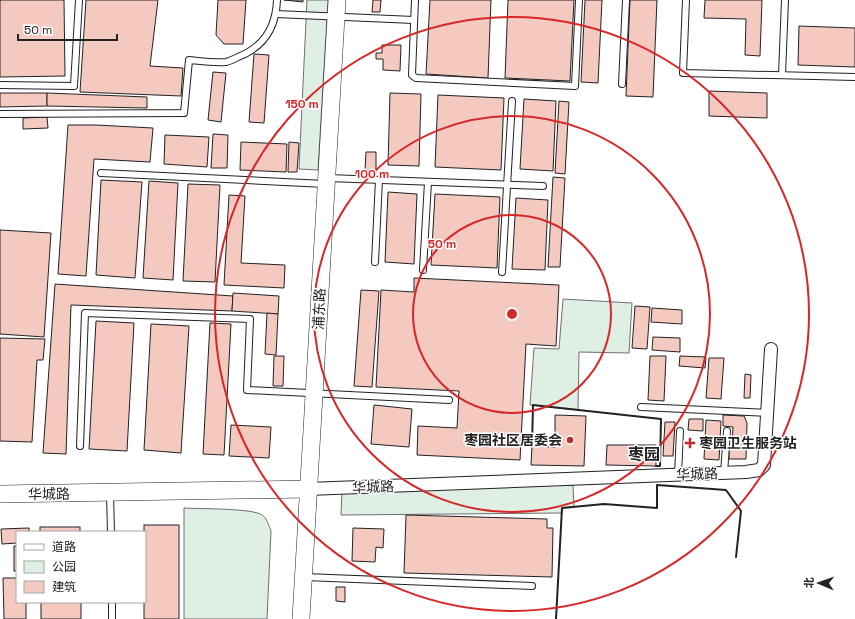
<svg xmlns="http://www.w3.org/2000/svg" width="855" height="619" viewBox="0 0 855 619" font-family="'Space Grotesk','Noto Sans SC',sans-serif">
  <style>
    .green { fill: #e0efe3; stroke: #6f6f6f }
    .building { fill: #f3c9c0; stroke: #222 }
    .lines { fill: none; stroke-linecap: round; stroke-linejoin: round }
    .lane-casing { stroke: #222; stroke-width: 8 }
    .street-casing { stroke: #222; stroke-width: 14 }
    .secondary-casing { stroke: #222; stroke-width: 18 }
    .lane { stroke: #fff; stroke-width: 6 }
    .street { stroke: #fff; stroke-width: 12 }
    .secondary { stroke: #fff; stroke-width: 17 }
    .wall { stroke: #222; stroke-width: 2 }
    .ring { fill: none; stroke: #d62828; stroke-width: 2 }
    .poi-dot { fill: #c62828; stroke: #fff; stroke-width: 1.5 }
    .labels { text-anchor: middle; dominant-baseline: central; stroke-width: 3; stroke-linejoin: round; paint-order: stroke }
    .street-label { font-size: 14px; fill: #222; stroke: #fff }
    .poi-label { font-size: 14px; font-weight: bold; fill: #222; stroke: #fff; text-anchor: end }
    .quarter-label { font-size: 16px; font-weight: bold; fill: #222; stroke: #fff }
    .centre { fill: #d62828; stroke: #fff; stroke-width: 2 }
    .ring-label { font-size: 12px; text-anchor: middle; font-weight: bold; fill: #d62828; stroke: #fff; stroke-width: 3; stroke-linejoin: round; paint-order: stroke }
  </style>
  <rect width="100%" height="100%" fill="#fff"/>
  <g class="green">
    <polygon points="307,0 328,0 318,170 299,169"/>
    <polygon points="563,299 632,303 629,353 579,352 578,410 530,405 534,348 559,349"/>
    <polygon points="573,485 574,507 562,508 562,513 341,515 342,491"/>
    <path d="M 184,508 C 198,509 253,508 262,515 C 267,518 269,526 271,531 L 267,619 L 184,619 Z"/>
  </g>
  <g class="building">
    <polygon points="0,0 64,0 65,76 0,77"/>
    <polygon points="86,0 158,0 150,66 183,68 181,96 80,92"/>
    <polygon points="218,0 246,0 243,44 224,44 216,35"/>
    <polygon points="284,0 303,0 303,2"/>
    <polygon points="373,0 381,0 380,12 372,12"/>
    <polygon points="430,0 491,0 488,78 426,74"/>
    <polygon points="508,0 574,0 570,81 505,78"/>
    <polygon points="585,0 602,0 598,83 581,82"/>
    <polygon points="630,0 657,0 653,97 626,96"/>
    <polygon points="705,0 762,0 760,56 745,55 746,19 704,18"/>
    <polygon points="799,26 855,28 855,67 798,65"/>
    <polygon points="382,45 401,45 400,71 383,70 383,59 376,59 376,53 382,53"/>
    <polygon points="254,54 269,55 264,123 249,122"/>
    <polygon points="213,72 226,73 221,122 208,120"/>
    <polygon points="709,91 767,93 767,118 709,116"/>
    <polygon points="0,93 47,93 47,106 0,107"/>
    <polygon points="47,93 147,97 147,108 47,106"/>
    <polygon points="390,93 421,94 419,166 388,165"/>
    <polygon points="438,95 504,98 501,170 435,167"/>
    <polygon points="524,99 556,101 553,171 520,169"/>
    <polygon points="559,101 569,102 565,174 555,173"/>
    <polygon points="47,117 48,128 23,129 23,118"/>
    <polygon points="68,125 96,125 153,128 150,162 94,159 86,276 58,274"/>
    <polygon points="213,134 228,135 227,168 211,168"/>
    <polygon points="165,135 209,137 207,167 164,164"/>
    <polygon points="241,142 287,144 286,172 240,170"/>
    <polygon points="289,142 299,143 297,172 288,172"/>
    <polygon points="366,152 376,152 376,171 365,170"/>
    <polygon points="553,177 565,178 560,267 548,267"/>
    <polygon points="101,180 142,182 135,278 96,275"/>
    <polygon points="149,181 178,183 173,280 143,278"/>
    <polygon points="188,184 220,185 215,282 183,281"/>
    <polygon points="388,192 417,194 414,264 385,262"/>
    <polygon points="435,194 500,197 497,268 431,265"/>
    <polygon points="229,195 245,196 241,263 285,265 284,288 224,285"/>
    <polygon points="516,198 548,200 545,270 512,269"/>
    <polygon points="0,230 51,233 44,337 0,334"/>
    <polygon points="414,278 559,285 556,346 526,344 520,460 417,455 418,426 457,428 459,391 376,387 381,290 414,292"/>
    <polygon points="55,284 233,296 232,311 71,305 66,454 43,453"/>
    <polygon points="361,290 379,291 372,387 354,386"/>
    <polygon points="233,293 279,296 278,314 232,311"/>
    <polygon points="635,306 650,307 647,349 632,348"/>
    <polygon points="652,308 682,310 682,324 651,322"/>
    <polygon points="267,313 278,314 276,355 265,354"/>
    <polygon points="96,321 134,323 127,451 89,449"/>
    <polygon points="210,323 231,324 224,455 203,454"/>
    <polygon points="151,324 189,326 181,453 144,450"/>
    <polygon points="653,337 680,338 680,352 652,350"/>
    <polygon points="0,338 45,339 43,360 37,360 32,442 0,441"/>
    <polygon points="274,356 284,356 283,386 273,386"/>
    <polygon points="650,356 666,356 664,401 648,400"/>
    <polygon points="680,356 706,357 705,368 679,366"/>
    <polygon points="709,358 724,358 721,399 706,398"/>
    <polygon points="745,374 751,375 750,398 744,398"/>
    <polygon points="374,405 412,409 409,447 371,444"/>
    <polygon points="555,415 586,416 584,466 531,465 532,446 555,447"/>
    <polygon points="723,415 744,416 747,423 746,459 729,459 729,447 732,447 733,427 723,426"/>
    <polygon points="689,419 703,419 703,431 688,430"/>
    <polygon points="706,420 721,421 719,460 704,459"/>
    <polygon points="665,422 675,422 673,456 663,456"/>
    <polygon points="231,425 271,427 269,458 229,456"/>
    <polygon points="607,445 656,445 656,466 606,465"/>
    <polygon points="406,515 547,519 547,528 553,528 552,577 404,573"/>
    <rect x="144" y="525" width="35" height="94"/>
    <rect x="40" y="527" width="40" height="5"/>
    <polygon points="29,528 29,532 17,532 17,543 2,544 1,529"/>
    <polygon points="353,528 384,529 383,548 376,547 375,562 352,561"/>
    <rect x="14" y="546" width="3" height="25"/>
    <polygon points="3,578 17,578 17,602 26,602 26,619 4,619"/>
    <polygon points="336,587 345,587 345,602 336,601"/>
    <rect x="41" y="602" width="40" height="17"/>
  </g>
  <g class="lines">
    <defs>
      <g id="lane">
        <polyline points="415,0 412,75 416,78 575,86 579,0"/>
        <polyline points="686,0 683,73 855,77"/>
        <polyline points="276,14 414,20"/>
        <polyline points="782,75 785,0"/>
        <polyline points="622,84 626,0"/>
        <polyline points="0,85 74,86 79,0"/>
        <path d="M 0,114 L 184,113 L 189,60 C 200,61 215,63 226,62 C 230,61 234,59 238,57 C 264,47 276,27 277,0"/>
        <polyline points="101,173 325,184"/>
        <polyline points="328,178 543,186"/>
        <polyline points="375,262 379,180"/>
        <polyline points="423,270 428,182"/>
        <polyline points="502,272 512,101"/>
        <polyline points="641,407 767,413"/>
        <polyline points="80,446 85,313 250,319 247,390 449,400"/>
        <polyline points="724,473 727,431"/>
        <polyline points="678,475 680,431"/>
        <polyline points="110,494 111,532"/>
        <polyline points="305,577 532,586"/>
        <polyline points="112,602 112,619"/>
      </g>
      <polyline id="street" points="308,489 746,472 759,470 764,465 771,349"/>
      <g id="secondary">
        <polyline points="0,494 308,489"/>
        <polyline points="301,619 337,0"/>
      </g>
    </defs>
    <use href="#lane" class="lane-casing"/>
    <use href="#street" class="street-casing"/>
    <use href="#secondary" class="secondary-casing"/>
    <use href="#lane" class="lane"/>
    <use href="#street" class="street"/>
    <use href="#secondary" class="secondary"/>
    <g class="wall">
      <polyline points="532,446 533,405 661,419 660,466 656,466"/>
      <polyline points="556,619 562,508 604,504 657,508 657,485 726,490 741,511 736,557"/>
    </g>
  </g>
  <g class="ring">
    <circle cx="512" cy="314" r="99"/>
    <circle cx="512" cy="314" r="198"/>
    <circle cx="512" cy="314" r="297"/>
  </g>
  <g class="poi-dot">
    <circle cx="570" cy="440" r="4"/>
    <path d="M688 437h4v4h4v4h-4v4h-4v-4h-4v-4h4z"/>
  </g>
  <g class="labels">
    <g class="street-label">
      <text transform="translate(319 309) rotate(-87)">浦东路</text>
      <text transform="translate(697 474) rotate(-2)">华城路</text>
      <text transform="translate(373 487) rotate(-2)">华城路</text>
      <text transform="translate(49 494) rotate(-1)">华城路</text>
    </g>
    <g class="poi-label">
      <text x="562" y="440">枣园社区居委会</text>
      <text x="699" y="443" text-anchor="start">枣园卫生服务站</text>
    </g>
    <g class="quarter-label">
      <text x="644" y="454">枣园</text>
    </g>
  </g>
  <circle cx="512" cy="314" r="6" class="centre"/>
  <g class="ring-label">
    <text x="302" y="108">150 m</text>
    <text x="372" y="178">100 m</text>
    <text x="442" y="248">50 m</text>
  </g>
  <rect x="16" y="531" width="130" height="72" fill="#ffffff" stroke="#a7a7a7"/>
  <rect x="24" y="544" width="20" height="6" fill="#ffffff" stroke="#a7a7a7"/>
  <text x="52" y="551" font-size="12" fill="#222222">道路</text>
  <rect x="24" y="561" width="20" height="12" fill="#e0efe3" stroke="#a7a7a7"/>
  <text x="52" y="571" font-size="12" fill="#222222">公园</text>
  <rect x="24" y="581" width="20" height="12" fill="#f3c9c0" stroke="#a7a7a7"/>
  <text x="52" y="591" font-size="12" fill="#222222">建筑</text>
  <g transform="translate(819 583) rotate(272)" stroke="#ffffff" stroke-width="3" paint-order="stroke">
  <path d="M0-3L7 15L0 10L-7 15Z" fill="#222222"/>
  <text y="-6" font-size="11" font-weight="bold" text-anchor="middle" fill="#222222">北</text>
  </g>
  <path d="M18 34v6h99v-6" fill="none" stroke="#222222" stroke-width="2"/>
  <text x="24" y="34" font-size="12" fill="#222222" stroke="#ffffff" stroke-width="3" paint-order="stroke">50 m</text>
</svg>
